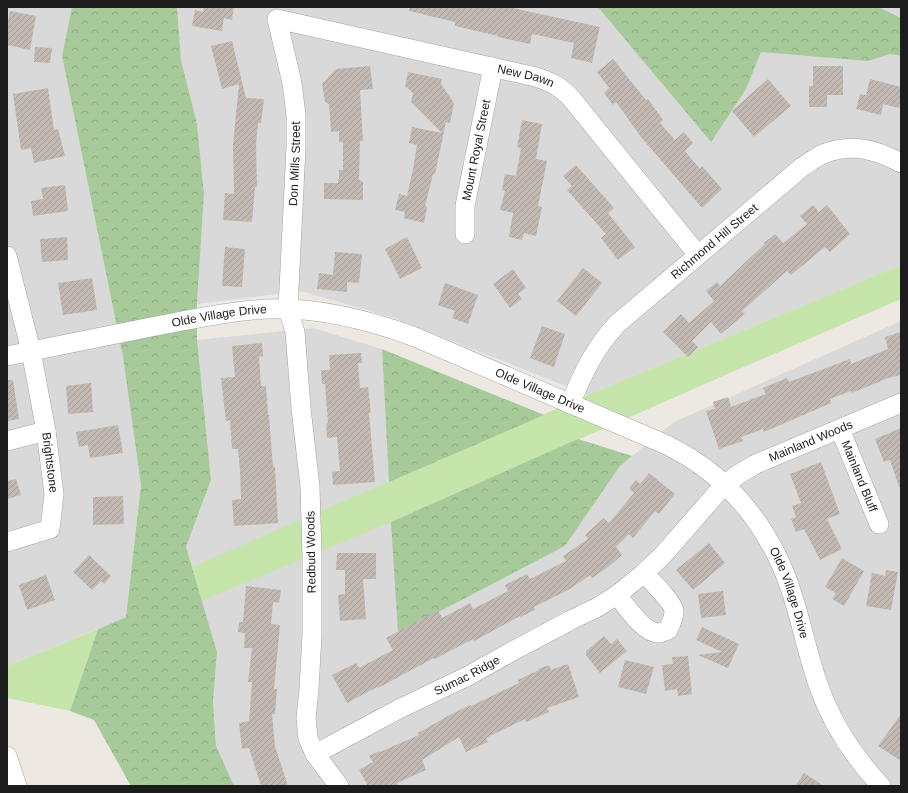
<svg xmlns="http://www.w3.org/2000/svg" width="908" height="793" viewBox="0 0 908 793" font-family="Arial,sans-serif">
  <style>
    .residential { fill: #dad9d9 }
    .grass { fill: #c6e5aa }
    .forest { fill: url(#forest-crowns) }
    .building { fill: url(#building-hatch) }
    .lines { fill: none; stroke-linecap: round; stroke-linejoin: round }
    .minor-casing { stroke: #a3a3a3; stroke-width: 20 }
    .minor { stroke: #fff; stroke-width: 19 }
    .labels { text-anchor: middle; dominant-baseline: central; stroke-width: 3.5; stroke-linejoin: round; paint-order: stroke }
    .street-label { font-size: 12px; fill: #1c1c1c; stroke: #fff }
  </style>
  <defs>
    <pattern id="forest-crowns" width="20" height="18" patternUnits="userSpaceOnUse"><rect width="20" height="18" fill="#a6ca99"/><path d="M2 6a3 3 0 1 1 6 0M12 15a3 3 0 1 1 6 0" fill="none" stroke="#8ead83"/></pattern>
    <pattern id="building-hatch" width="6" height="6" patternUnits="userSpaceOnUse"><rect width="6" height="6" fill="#c1b9b2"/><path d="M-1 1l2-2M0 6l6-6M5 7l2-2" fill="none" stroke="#a59e98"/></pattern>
  </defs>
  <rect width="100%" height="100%" fill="#ede9e2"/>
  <g class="residential">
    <polygon points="7,7 72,7 62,56 123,357 141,485 126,617 7,666"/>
    <polygon points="177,7 901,7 901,265 588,395 394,318 301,291 197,304 204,194 197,124 181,60"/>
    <polygon points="901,321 901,786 234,786 216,746 213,702 217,652 186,547 211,480 197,340 313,328 382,349 398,632 565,546 620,466 674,422"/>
  </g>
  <g class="grass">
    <polygon points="901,265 901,299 730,373 391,522 202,601 192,567 588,395"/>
    <polygon points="98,629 70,711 7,698 7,666"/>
  </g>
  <g class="forest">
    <polygon points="72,7 177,7 181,60 197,124 204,194 197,304 197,339 211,480 186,547 217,652 213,702 216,746 234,786 131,786 94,720 70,711 98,629 126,617 141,485 123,357 62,56"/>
    <polygon points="598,7 878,7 901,18 901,56 890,54 868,61 761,52 746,89 711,142"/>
    <polygon points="382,349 544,415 389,482"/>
    <polygon points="578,439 632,456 620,466 565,546 398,633 391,522"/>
  </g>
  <g class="building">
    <polygon points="204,7 234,7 232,20 224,18 222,31 192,26 195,10 203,12"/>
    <polygon points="410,7 508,7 600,27 592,63 571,58 574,43 532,34 530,44 498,37 498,36 455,26 455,22 409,11"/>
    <polygon points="10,11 36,16 30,50 7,45 7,25"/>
    <polygon points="232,41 246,98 264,99 261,123 258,123 256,144 257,187 255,187 252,222 223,220 225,193 234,194 233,144 239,84 222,89 211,46"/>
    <polygon points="35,47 52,48 50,63 34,62"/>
    <polygon points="613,59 646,100 648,99 663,120 660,123 675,140 684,132 693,143 685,151 700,169 702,166 722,189 702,208 641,137 616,102 613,105 604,93 609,88 597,72"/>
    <polygon points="370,66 373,89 360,90 363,141 360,141 359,180 363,182 363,200 324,199 324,183 338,183 338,179 339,179 339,170 343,170 343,142 339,142 339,131 331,132 329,104 325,102 322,84 336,69"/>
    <polygon points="813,66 843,66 843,95 827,95 827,107 809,107 809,86 813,86"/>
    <polygon points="408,72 442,79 441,84 454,103 450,123 446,122 435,174 433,174 425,206 427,207 424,223 404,218 405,212 395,210 399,194 407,196 413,169 417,145 409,143 412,127 442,133 411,102 413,93 405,86"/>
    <polygon points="768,79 791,106 754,137 732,111"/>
    <polygon points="870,79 901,87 901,100 899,108 883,104 881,115 856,109 860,94 866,95"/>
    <polygon points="48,88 54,130 58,129 65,156 34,163 31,148 21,150 13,94"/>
    <polygon points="522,120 542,124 536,159 547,161 538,206 542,207 536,236 524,233 522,240 509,237 513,213 500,210 505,191 502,190 505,174 516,176 521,148 517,147"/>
    <polygon points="576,165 614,208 608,213 635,247 618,260 601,238 606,234 567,190 572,186 563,176"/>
    <polygon points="65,185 68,211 33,216 31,201 43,199 41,188"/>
    <polygon points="813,205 819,212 827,205 850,234 830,252 825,247 791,275 787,271 742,311 745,314 721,334 711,322 692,341 698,347 688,357 663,332 681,314 689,323 714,301 706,291 717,282 720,286 765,244 764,243 775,234 783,243 807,224 800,216"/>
    <polygon points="67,237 68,260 42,262 40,239"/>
    <polygon points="407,237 422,268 400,279 385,249"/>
    <polygon points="225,247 245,249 242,287 222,286"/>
    <polygon points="335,252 362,254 359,283 347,282 347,292 317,289 319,273 333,275"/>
    <polygon points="583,268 602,283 576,316 557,301"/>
    <polygon points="513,269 526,288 518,294 522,299 510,308 493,284"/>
    <polygon points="92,278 97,310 63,315 58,283"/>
    <polygon points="445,283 478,295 468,324 452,318 455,311 438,305"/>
    <polygon points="542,326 565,334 554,367 530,358"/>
    <polygon points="901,332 901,375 888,378 852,393 851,391 830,399 831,403 764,432 763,429 741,437 743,441 719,449 706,411 715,409 713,402 728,397 731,407 766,394 763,388 787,378 789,382 850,359 851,364 888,349 885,337"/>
    <polygon points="262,343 263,356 259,357 261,386 266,386 268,415 269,415 273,467 275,467 278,523 234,526 232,500 241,499 240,471 238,449 232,449 230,420 226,421 221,378 235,377 232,346"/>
    <polygon points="361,353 362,363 358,363 360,388 368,387 371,413 369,413 375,482 333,485 332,472 340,471 338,450 337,437 327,438 326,424 328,423 325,384 322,384 321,370 330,370 329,355"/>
    <polygon points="7,380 13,380 19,419 7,421"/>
    <polygon points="91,383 93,412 68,414 66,386"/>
    <polygon points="118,425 123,453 90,458 88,445 79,447 76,432"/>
    <polygon points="901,428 901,487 899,487 890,460 884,462 875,439"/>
    <polygon points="821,462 840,514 827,519 842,549 820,560 804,529 796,532 791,519 796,517 792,506 801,503 790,474"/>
    <polygon points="649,473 675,494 659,514 655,511 633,538 629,534 616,547 622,555 608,567 592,578 590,575 570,589 534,607 535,610 520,617 520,616 474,641 473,639 435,659 434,658 378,688 377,687 347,703 332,675 356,663 359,668 393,650 386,638 438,610 442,618 470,603 473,609 508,591 505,585 527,574 530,579 566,561 563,556 588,539 585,535 604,518 609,523 634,493 629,488 636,480 640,484"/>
    <polygon points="16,479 21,495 7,499 7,481"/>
    <polygon points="123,496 124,524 93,525 93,497"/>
    <polygon points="709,543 725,563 693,590 676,570"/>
    <polygon points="337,553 376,553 376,579 363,579 366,619 340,621 338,595 345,594 345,570 336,570"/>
    <polygon points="89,555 111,576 104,584 101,581 92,590 73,572"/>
    <polygon points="842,558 864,571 844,606 832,599 836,593 825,587"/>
    <polygon points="886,570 898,572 891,610 866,606 872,573 885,576"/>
    <polygon points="46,575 55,600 27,610 19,585"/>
    <polygon points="246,586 281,590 279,603 273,602 271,624 280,625 274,689 277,689 275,714 272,714 275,746 288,786 261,786 249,748 242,749 239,723 249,721 252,682 248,682 252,648 244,648 245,633 238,632 239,622 243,622"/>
    <polygon points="723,591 726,615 701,618 698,594"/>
    <polygon points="702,627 739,644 728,668 698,655 722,652 696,640"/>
    <polygon points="604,636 611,644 617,639 627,651 600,673 586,655 586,651"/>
    <polygon points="688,656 692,694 678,696 677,689 665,691 662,665 673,664 672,657"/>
    <polygon points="625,660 654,667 646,694 618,687"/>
    <polygon points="568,664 579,697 547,708 549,712 526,722 525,719 486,738 488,742 466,752 459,737 422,760 426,770 397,783 398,786 368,786 359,770 373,762 369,756 379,751 380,752 419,735 418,733 448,716 470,705 471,706 519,683 518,680 539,670 538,669 549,665 551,670"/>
    <polygon points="901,714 901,761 878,746"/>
    <polygon points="804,773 824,786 795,786"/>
  </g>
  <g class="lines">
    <defs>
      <g id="minor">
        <path id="s1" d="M 465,234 L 465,206 L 493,67"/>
        <path id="s2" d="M 7,256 L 31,351 L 46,431 L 54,494 L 50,529 L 7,542"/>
        <path id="s3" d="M 7,356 C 57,346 106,336 156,326 C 193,319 230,311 267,309 C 318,307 369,320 415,337 L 667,445 C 676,450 685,454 693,460 C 729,483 757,517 776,554 C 797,595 803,641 818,684 C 831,722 853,756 881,786"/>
        <path id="s4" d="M 570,404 C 583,373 594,349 617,324 L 802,167 C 809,163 816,157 823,154 C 852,143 875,149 901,163"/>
        <path id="s5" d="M 840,429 L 879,524"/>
        <polyline points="7,441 46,431"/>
        <path d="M 617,595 C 626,606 644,634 659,633 C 662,632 665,631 668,630 C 671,624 674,618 674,611 C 673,602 651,581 644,573"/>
        <path id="s6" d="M 315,754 L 399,709 L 468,676 L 509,653 L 569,621 L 596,608 L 617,595 L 644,573 L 662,556 L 724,485 L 739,474 L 756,464 L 901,403"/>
        <polyline points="7,756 17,786"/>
        <path id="s7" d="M 339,786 L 315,754 L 308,738 L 306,718 L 309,689 L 312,635 L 312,556 L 310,487 L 301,408 L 295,332 L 288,309 L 296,147 L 296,115 L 292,83 L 277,19 L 536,77 C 551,82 560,86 571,98 L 698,255"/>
      </g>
    </defs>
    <use href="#minor" class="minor-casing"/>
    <use href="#minor" class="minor"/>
  </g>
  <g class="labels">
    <g class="street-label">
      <text stroke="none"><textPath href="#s7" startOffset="1036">New Dawn</textPath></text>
      <text stroke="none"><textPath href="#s1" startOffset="85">Mount Royal Street</textPath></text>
      <text stroke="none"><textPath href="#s7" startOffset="634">Don Mills Street</textPath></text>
      <text stroke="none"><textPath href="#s4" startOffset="221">Richmond Hill Street</textPath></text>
      <text stroke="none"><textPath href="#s3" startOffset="216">Olde Village Drive</textPath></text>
      <text stroke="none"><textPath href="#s3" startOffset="552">Olde Village Drive</textPath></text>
      <text stroke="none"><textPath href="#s6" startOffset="593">Mainland Woods</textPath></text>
      <text stroke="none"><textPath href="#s2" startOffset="211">Brightstone</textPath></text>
      <text stroke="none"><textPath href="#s5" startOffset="51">Mainland Bluff</textPath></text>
      <text transform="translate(311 552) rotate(-91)">Redbud Woods</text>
      <text stroke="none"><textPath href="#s3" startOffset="888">Olde Village Drive</textPath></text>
      <text stroke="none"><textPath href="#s6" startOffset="171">Sumac Ridge</textPath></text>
    </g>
  </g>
  <rect width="908" height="793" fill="none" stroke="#1c1c1c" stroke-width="16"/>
</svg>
